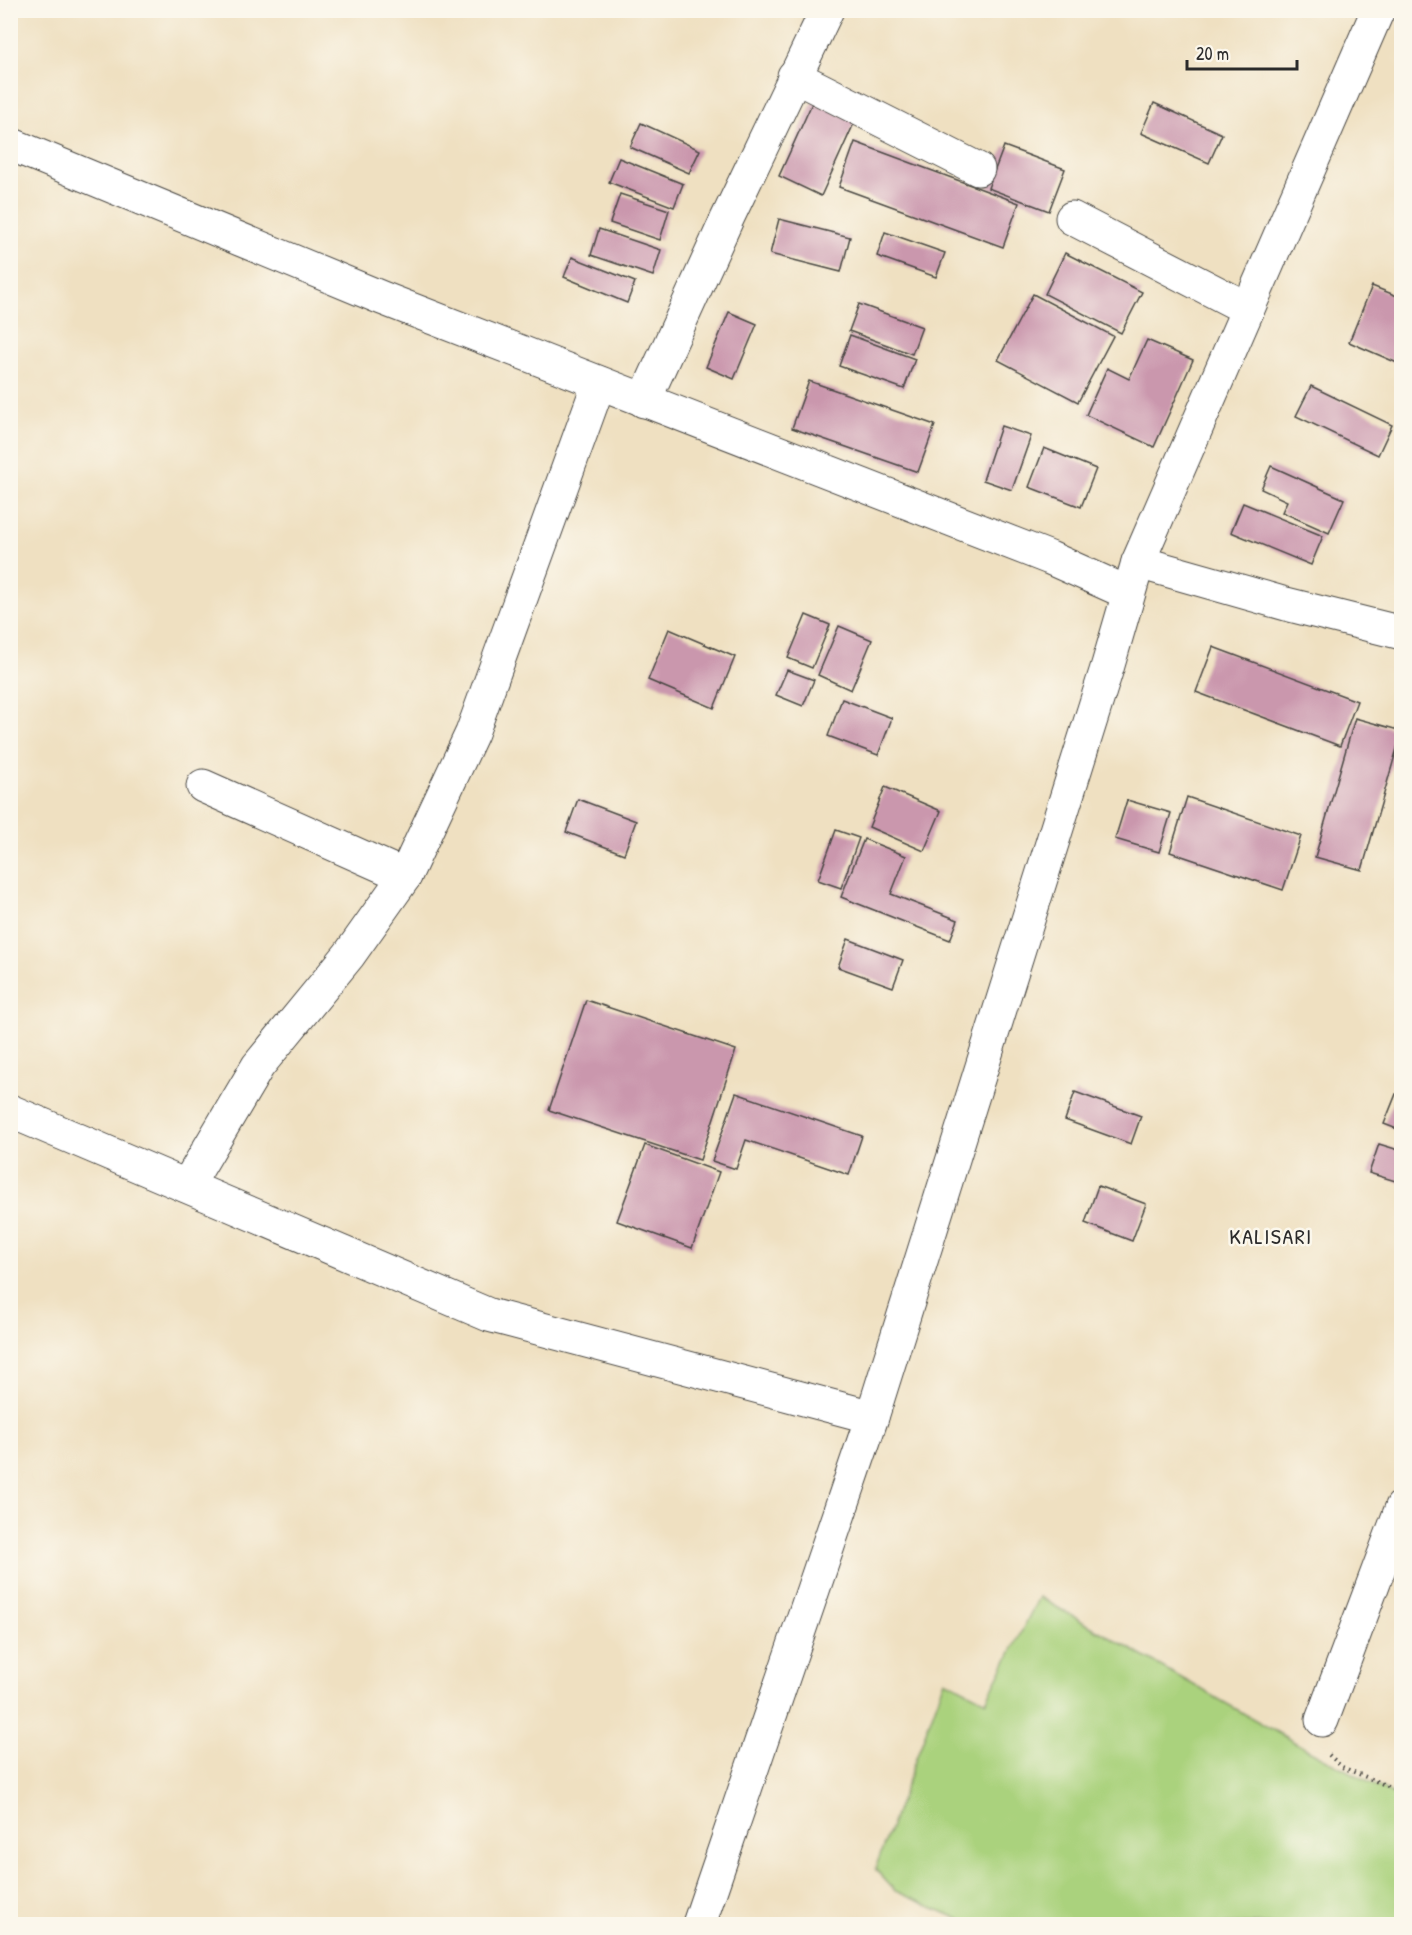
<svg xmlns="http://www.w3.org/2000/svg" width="1412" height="1935" viewBox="0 0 1412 1935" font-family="'Patrick Hand',sans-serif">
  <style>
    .green { fill: #aad27d; stroke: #6a7e54; stroke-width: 1.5 }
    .building { fill: #ca97ad }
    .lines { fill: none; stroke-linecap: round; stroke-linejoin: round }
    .minor-casing { stroke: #484642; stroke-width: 35 }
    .path { stroke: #484642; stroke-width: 4; stroke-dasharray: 1.5 4.5; stroke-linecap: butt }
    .minor { stroke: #fff; stroke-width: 33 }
    .labels { text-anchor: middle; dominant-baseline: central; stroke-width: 5; stroke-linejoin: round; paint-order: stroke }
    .quarter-label { font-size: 22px; letter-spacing: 1.5px; fill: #2b2b2b; stroke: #fbf7ec }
  </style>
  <rect width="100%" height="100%" fill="#fbf7ec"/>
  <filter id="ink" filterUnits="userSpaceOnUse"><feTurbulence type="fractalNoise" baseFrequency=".0167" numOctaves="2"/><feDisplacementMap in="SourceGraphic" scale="12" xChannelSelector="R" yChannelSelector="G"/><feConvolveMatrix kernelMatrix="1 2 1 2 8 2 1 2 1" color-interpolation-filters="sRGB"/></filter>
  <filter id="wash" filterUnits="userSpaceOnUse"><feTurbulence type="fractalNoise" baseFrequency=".008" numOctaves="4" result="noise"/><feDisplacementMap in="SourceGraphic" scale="24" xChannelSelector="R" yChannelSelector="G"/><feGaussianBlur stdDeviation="1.35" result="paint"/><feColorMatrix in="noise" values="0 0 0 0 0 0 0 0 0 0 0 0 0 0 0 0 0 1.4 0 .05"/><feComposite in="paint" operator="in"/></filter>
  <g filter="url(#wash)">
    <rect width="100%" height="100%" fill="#efe0c1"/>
    <polygon class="green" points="1039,1597 1310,1751 1401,1799 1401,1924 970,1924 895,1891 875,1869 945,1680 986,1701"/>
    <g id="blocks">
      <g class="building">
        <polygon points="813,101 855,121 821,196 779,176"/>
        <polygon points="1154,103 1222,134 1209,163 1141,133"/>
        <polygon points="641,123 700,150 689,173 630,147"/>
        <polygon points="855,142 1019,203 1003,247 839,187"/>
        <polygon points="1004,146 1065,169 1049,211 988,188"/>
        <polygon points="619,158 683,184 674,207 609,182"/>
        <polygon points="620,194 669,210 660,240 610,223"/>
        <polygon points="779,219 850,237 841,272 770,254"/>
        <polygon points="599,229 661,250 653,276 591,255"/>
        <polygon points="885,232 945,253 936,277 877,256"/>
        <polygon points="1065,253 1142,292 1121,333 1045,294"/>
        <polygon points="572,257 635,282 627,303 564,277"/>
        <polygon points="1372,286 1402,298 1402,365 1349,342"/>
        <polygon points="1033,294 1113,336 1078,402 998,360"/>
        <polygon points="859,304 922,327 912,354 849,331"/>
        <polygon points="729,312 757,324 734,379 706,367"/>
        <polygon points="850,335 915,359 904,389 839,366"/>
        <polygon points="1147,340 1193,360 1154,447 1086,415 1107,368 1129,379"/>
        <polygon points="809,381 935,425 918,472 792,428"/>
        <polygon points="1311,386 1392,425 1378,455 1296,416"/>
        <polygon points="1001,426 1031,436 1012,490 983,480"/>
        <polygon points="1044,448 1096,469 1081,507 1029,487"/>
        <polygon points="1271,466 1344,499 1329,533 1282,512 1287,501 1261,489"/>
        <polygon points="1243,503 1323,536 1311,565 1231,532"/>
        <polygon points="806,615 830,625 812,668 788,658"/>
        <polygon points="839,626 872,640 851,690 818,675"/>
        <polygon points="669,629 735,657 714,708 648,680"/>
        <polygon points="1213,647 1357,701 1340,746 1196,692"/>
        <polygon points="787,670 814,680 803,706 776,695"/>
        <polygon points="842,699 892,718 878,755 828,736"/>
        <polygon points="1355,718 1402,731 1362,870 1315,857"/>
        <polygon points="885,787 941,811 924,851 869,827"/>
        <polygon points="1187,797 1301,836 1283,890 1170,852"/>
        <polygon points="578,799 636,821 624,854 566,832"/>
        <polygon points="1127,800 1171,813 1159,852 1115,839"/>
        <polygon points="836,830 859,838 841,888 818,880"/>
        <polygon points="864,839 906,856 891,894 958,920 950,940 841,897"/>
        <polygon points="848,939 903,960 893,987 838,967"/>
        <polygon points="586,1000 736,1050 700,1160 549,1110"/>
        <polygon points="1075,1092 1141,1116 1131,1144 1065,1120"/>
        <polygon points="736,1093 862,1136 849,1175 746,1140 736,1169 712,1161"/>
        <polygon points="1396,1094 1402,1096 1402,1131 1384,1124"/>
        <polygon points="1379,1144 1402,1151 1402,1183 1369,1173"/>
        <polygon points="645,1145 719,1172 692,1248 617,1221"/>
        <polygon points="1098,1186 1146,1204 1132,1241 1085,1223"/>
      </g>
    </g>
  </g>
  <g filter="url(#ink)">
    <use href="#blocks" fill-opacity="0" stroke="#484642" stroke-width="1.5"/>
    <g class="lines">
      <defs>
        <g id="minor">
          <polyline points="794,76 978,169"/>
          <polyline points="10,144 382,298 1050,558 1128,593"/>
          <polyline points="1072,218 1248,309"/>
          <polyline points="644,401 727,219 827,10"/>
          <polyline points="1138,562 1286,604 1402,633"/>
          <polyline points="203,786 405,876 472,733 599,383"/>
          <polyline points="10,1111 489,1315 872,1417"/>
          <polyline points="187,1186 258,1066 349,955 405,876"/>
          <polyline points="1322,1720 1402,1507"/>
          <polyline points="699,1924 872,1417 1108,665 1138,562 1378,10"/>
        </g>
      </defs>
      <use href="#minor" class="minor-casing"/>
      <polyline class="path" points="1329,1755 1342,1767 1402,1792"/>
      <use href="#minor" class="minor"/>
    </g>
  </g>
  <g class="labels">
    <g class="quarter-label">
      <text x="1271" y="1236">KALISARI</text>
    </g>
  </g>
  <rect width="1412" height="1935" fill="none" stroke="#fbf7ec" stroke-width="36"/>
  <path d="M1187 60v9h110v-9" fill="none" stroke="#2b2b2b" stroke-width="3"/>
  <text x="1196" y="60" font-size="18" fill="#2b2b2b" stroke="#fbf7ec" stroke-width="4.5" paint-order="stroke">20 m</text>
</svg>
